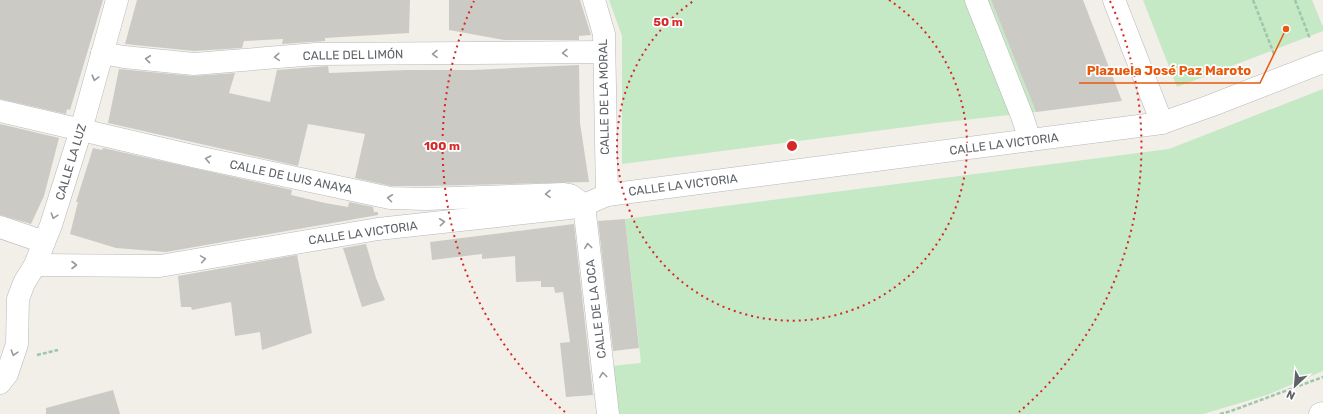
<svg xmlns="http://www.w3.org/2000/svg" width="1323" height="414" viewBox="0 0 1323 414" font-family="Rubik,sans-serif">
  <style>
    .green { fill: #c5e8c5 }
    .building { fill: #cccac5 }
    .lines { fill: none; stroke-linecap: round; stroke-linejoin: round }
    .street-casing { stroke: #b5b8bc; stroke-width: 23 }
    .secondary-casing { stroke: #b6babf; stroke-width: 23 }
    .path { stroke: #9cc7a9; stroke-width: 2.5; stroke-dasharray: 4 2; stroke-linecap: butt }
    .street { stroke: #fff; stroke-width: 22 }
    .secondary { stroke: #fff; stroke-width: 22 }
    .oneway { stroke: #979a9d }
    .ring { fill: none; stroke: #d62828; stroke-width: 2; stroke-dasharray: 2 4 }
    .labels { text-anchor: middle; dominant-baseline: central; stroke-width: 3.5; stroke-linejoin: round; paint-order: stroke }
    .street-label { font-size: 12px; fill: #5f6368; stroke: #fff }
    .centre { fill: #d62828; stroke: #fff; stroke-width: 2 }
    .ring-label { font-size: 12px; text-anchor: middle; font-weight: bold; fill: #d62828; stroke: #fff; stroke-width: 3.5; stroke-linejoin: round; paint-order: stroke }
    .leader { fill: none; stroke: #e8590c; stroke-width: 1.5 }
    .callout-dot { fill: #e8590c; stroke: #fff; stroke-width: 1.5 }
    .callout-label { font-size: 13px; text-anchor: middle; font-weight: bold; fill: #e8590c; stroke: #fff; stroke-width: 3.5; stroke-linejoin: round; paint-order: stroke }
  </style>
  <rect width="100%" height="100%" fill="#f1efe8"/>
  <g class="green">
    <polygon points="609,0 991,0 1036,112 937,123 622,164 622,36"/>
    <polygon points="1143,0 1312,0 1323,27 1323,31 1177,87"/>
    <polygon points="1323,89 1323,371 1267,395 1203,414 618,414 611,366 641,363 625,219 1169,149"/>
  </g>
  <g class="building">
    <polygon points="0,0 103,0 70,110 67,109 66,114 0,99"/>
    <polygon points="137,0 410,0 409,33 325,38 325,41 282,44 283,39 244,41 242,48 194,51 125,44"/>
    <polygon points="449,0 580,0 591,35 579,36 579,40 504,40 449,30"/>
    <polygon points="991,0 1083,0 1122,101 1036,112"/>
    <polygon points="579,65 580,123 589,182 426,186 391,186 355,178 365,134 308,124 298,166 108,123 119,69 193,76 235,73 229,93 270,102 277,70 328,66 329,73 407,70 473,70"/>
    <polygon points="0,124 59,138 44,196 31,224 0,215"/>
    <polygon points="93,148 102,150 103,148 292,190 291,195 325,203 348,207 349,202 373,207 374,212 378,212 378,215 166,252 116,248 70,234 78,202 76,202"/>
    <polygon points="625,219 639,348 613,351 598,221"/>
    <polygon points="574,224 593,395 566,397 560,343 570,342 563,292 555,293 554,287 541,287 541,281 516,282 515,256 482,259 482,254 432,260 430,242"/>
    <polygon points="366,244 376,278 385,300 362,307 343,248"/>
    <polygon points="297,255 312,333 262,350 260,332 235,336 231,302 192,310 191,307 181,307 178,276"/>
    <polygon points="113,390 120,414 46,414 46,408"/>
  </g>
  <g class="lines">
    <defs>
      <g id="street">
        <polyline points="594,0 604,34 607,195"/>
        <polyline points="976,0 1022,116 1030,140"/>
        <polyline points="1114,0 1162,123"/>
        <polyline points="102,53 124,57 194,64 316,54 604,52"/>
        <polyline points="0,111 197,157 390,198 426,199 564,194 570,195 584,205 608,414"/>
        <polyline points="0,227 44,242"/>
        <polyline points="35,265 160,266 378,229 570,208 584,205 607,195 1162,123 1210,106 1323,62"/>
        <polyline points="0,383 7,374 17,344 18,299 24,283 35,265 51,225 81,130 117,0"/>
      </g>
      <polyline id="secondary" points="1320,414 1323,413"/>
    </defs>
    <use href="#street" class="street-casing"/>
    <use href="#secondary" class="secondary-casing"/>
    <g class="path">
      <polyline points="1253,0 1274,54"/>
      <polyline points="1295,0 1310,39"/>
      <polyline points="37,355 58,350"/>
      <polyline points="1220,414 1231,411 1323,377"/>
    </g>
    <use href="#street" class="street"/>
    <use href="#secondary" class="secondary"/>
  </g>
  <defs><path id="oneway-chevron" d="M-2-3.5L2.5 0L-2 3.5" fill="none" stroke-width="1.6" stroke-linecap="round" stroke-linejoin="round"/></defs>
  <g class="oneway">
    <use href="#oneway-chevron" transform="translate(565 53) rotate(179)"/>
    <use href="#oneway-chevron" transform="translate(435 54) rotate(179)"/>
    <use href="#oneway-chevron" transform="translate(277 57) rotate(176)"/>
    <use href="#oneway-chevron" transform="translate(148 59) rotate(-174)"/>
    <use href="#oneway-chevron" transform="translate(95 78) rotate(105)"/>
    <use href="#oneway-chevron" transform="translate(208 159) rotate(-168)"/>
    <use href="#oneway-chevron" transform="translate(548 194) rotate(179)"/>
    <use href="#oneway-chevron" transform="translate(390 198) rotate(-173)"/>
    <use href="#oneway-chevron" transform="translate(54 216) rotate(108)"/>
    <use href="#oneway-chevron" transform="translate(442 222) rotate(-6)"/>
    <use href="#oneway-chevron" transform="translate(588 246) rotate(-97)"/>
    <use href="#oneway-chevron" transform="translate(203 259) rotate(-9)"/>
    <use href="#oneway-chevron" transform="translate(74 265)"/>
    <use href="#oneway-chevron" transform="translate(14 353) rotate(107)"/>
    <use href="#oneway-chevron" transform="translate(603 375) rotate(-97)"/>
  </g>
  <g class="ring">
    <path d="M889 0A175 175 0 1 1 695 0"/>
    <path d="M565 412A350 350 0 0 1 474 1M1110 1A350 350 0 0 1 1019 412"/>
  </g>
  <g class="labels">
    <g class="street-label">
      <text transform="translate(353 55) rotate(-1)">CALLE DEL LIMÓN</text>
      <text transform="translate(604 97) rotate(-91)">CALLE DE LA MORAL</text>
      <text transform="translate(1004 144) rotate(-7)">CALLE LA VICTORIA</text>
      <text transform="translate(71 162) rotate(-73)">CALLE LA LUZ</text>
      <text transform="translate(291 177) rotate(12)">CALLE DE LUIS ANAYA</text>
      <text transform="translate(683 185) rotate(-7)">CALLE LA VICTORIA</text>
      <text transform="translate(363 233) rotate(-8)">CALLE LA VICTORIA</text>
      <text transform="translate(596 309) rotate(-97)">CALLE DE LA OCA</text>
    </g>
  </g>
  <circle cx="792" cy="146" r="6" class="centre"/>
  <g class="ring-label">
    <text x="668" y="26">50 m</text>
    <text x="442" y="150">100 m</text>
  </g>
  <path class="leader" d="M1286 29L1260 83H1079"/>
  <circle class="callout-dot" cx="1286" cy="29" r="4"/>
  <g class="callout-label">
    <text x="1169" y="75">Plazuela José Paz Maroto</text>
  </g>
  <g transform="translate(1295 386) rotate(206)" stroke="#ffffff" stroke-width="3" paint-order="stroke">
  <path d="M0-3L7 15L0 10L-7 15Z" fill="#5f6368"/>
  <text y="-6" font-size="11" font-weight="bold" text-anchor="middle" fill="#5f6368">N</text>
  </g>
</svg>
